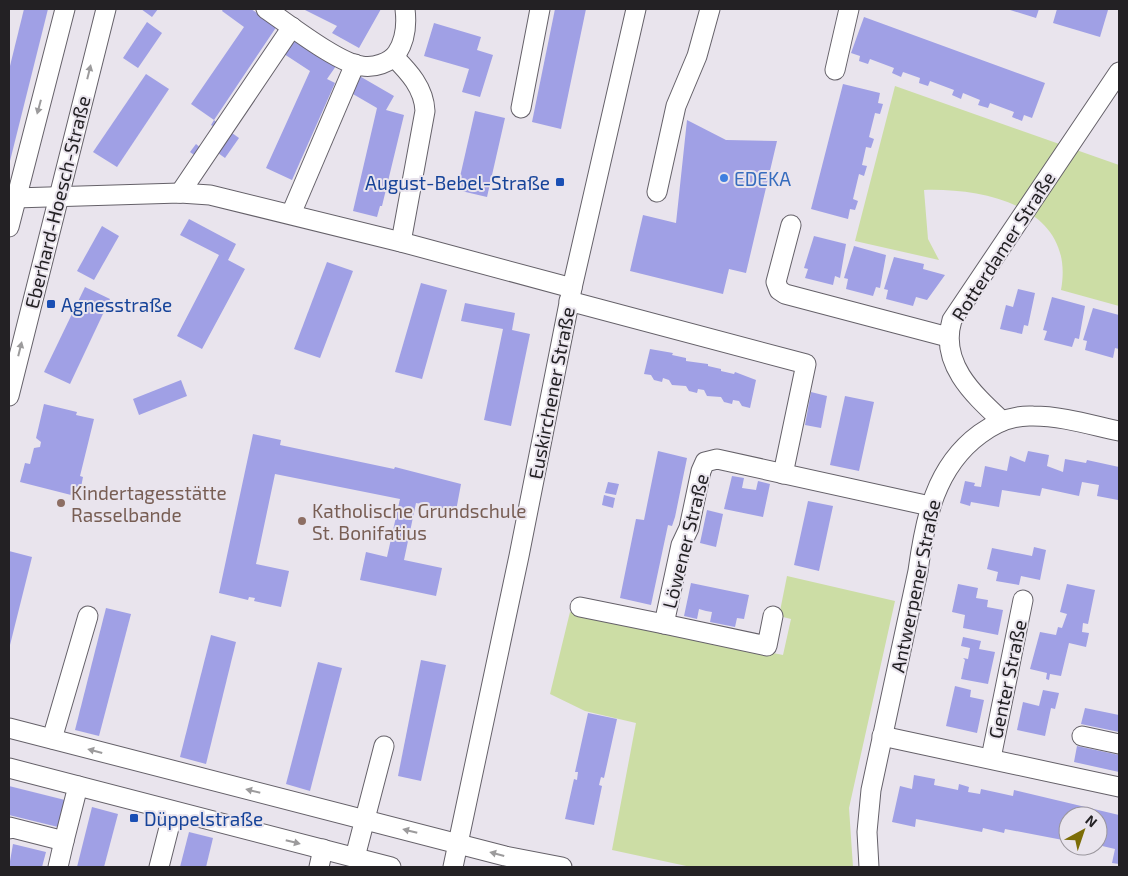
<svg xmlns="http://www.w3.org/2000/svg" width="1128" height="876" viewBox="0 0 1128 876" font-family="'Exo 2',sans-serif">
  <style>
    .green { fill: #ccdda5 }
    .building { fill: #a0a0e5 }
    .lines { fill: none; stroke-linecap: round; stroke-linejoin: round }
    .minor-casing { stroke: #656169; stroke-width: 21 }
    .minor { stroke: #fff; stroke-width: 19 }
    .oneway { fill: #9c9b9c }
    .shop-dot { fill: #3f7fe0; stroke: #e9e4ed; stroke-width: 2 }
    .transit-dot { fill: #1a4fb4; stroke: #e9e4ed; stroke-width: 2 }
    .education-dot { fill: #8d6e63; stroke: #e9e4ed; stroke-width: 2 }
    .labels { text-anchor: middle; dominant-baseline: central; stroke-width: 4; stroke-linejoin: round; paint-order: stroke }
    .shop-label { font-size: 19px; fill: #366cbe; stroke: #e9e4ed; text-anchor: start }
    .transit-label { font-size: 19px; fill: #164399; stroke: #e9e4ed; text-anchor: start }
    .street-label { font-size: 19px; fill: #232124; stroke: #e9e4ed }
    .education-label { font-size: 19px; fill: #785e54; stroke: #e9e4ed; text-anchor: start }
  </style>
  <rect width="100%" height="100%" fill="#e9e4ed"/>
  <g class="green">
    <path d="M 895,86 L 1119,165 L 1119,306 L 1061,290 C 1076,208 987,188 924,190 L 928,239 L 939,260 L 855,241 Z"/>
    <polygon points="787,576 895,601 849,808 853,867 691,867 612,850 636,723 585,711 550,694 570,612 783,655 791,619 779,616"/>
  </g>
  <g class="building">
    <polygon points="24,9 48,9 9,165 9,70"/>
    <polygon points="141,9 158,9 152,17"/>
    <polygon points="223,9 251,9 277,26 214,120 220,125 218,129 211,125 214,120 191,104 244,27 222,11"/>
    <polygon points="303,9 381,9 359,48 332,33 337,26"/>
    <polygon points="555,9 586,9 561,129 532,122"/>
    <polygon points="1007,9 1039,9 1036,18"/>
    <polygon points="1057,9 1108,10 1100,37 1053,23"/>
    <polygon points="864,17 1045,83 1032,118 1024,115 1022,121 1012,117 1014,112 990,103 988,108 978,105 980,100 963,93 961,99 952,95 954,90 930,81 928,86 919,83 920,78 903,72 901,77 892,73 894,68 870,59 868,64 859,61 860,56 851,53"/>
    <polygon points="147,22 162,33 138,68 123,58"/>
    <polygon points="434,23 481,37 477,50 493,55 480,97 462,92 469,69 424,56"/>
    <polygon points="291,36 336,66 327,79 335,83 292,180 266,168 310,71 281,52"/>
    <polygon points="146,74 169,89 117,167 93,152"/>
    <polygon points="356,74 394,96 386,110 404,115 382,206 380,206 377,217 353,211 377,108 346,90"/>
    <polygon points="843,84 880,93 878,103 883,104 880,114 875,113 869,137 874,139 871,148 866,147 862,165 867,166 864,176 859,174 853,199 858,201 855,210 850,209 848,219 811,209"/>
    <polygon points="475,111 505,118 487,197 457,190"/>
    <polygon points="687,120 726,140 777,141 746,273 729,269 723,294 630,271 643,215 676,223"/>
    <polygon points="232,133 239,138 225,158 218,153"/>
    <polygon points="196,144 202,149 197,157 190,152"/>
    <polygon points="189,219 236,244 228,260 245,269 202,349 177,336 219,255 180,235"/>
    <polygon points="102,226 119,236 94,280 77,271"/>
    <polygon points="814,236 846,244 840,278 835,276 833,285 805,278 808,269 804,268"/>
    <polygon points="854,246 886,255 880,288 876,287 873,296 846,289 848,279 844,278"/>
    <polygon points="894,257 924,264 923,269 945,275 927,300 916,297 913,306 886,299 888,290 884,289"/>
    <polygon points="327,262 353,271 320,358 294,349"/>
    <polygon points="421,283 447,290 422,379 395,372"/>
    <polygon points="85,287 110,299 70,384 44,372"/>
    <polygon points="1018,289 1035,293 1028,326 1024,325 1022,334 1000,329 1006,305 1013,307"/>
    <polygon points="1052,297 1085,306 1079,339 1075,338 1072,347 1044,340 1047,331 1043,330"/>
    <polygon points="465,303 515,313 512,330 530,334 511,426 484,420 503,329 461,321"/>
    <polygon points="1093,308 1119,315 1119,349 1115,348 1113,358 1085,350 1087,341 1083,340"/>
    <polygon points="650,349 673,353 672,355 686,358 686,361 708,364 708,366 721,369 721,371 734,374 735,372 756,380 750,408 742,406 739,401 733,400 732,404 724,402 721,397 707,396 704,390 698,389 697,393 689,391 686,386 672,385 669,380 663,378 662,382 654,380 651,375 644,374"/>
    <polygon points="181,380 187,396 139,415 133,399"/>
    <polygon points="811,392 827,396 821,428 805,425"/>
    <polygon points="845,396 874,402 859,471 830,465"/>
    <polygon points="44,404 77,412 76,415 94,419 80,476 83,477 79,497 20,482 25,463 30,464 34,448 40,447 41,442 36,438"/>
    <polygon points="253,434 281,440 280,445 394,469 395,467 461,484 456,511 416,503 404,560 442,568 436,596 360,580 366,552 387,557 400,499 275,474 256,564 289,571 281,607 254,601 255,598 249,597 248,600 219,593"/>
    <polygon points="658,451 687,458 675,517 672,526 668,525 651,605 620,598 636,519 644,520"/>
    <polygon points="1028,451 1049,455 1047,466 1063,472 1065,459 1086,463 1087,460 1119,467 1118,500 1097,496 1099,485 1082,482 1079,496 1042,488 1040,496 1002,490 999,507 971,502 970,506 960,503 965,481 975,483 974,486 981,487 985,466 1007,471 1010,456 1025,462"/>
    <polygon points="732,476 744,478 742,488 756,490 758,481 770,484 763,517 724,509"/>
    <polygon points="608,482 619,484 616,495 605,493"/>
    <polygon points="604,495 615,498 613,508 602,505"/>
    <polygon points="808,501 833,506 819,571 794,565"/>
    <polygon points="707,510 723,514 716,547 700,543"/>
    <polygon points="1034,547 1046,550 1040,580 1021,576 1019,585 996,581 998,572 987,569 992,548 1032,556"/>
    <polygon points="9,551 32,557 9,649"/>
    <polygon points="691,583 749,595 744,619 737,618 735,627 710,622 712,612 706,611 699,609 697,619 684,616"/>
    <polygon points="958,584 978,588 976,598 988,600 987,607 1003,610 998,635 963,628 965,615 952,612"/>
    <polygon points="1067,584 1095,590 1088,624 1083,623 1082,632 1089,633 1086,647 1069,643 1061,676 1050,674 1049,680 1046,679 1047,673 1030,669 1040,632 1056,635 1058,627 1062,628 1067,614 1060,612"/>
    <polygon points="106,608 131,614 99,736 75,730"/>
    <polygon points="211,635 236,642 206,764 180,757"/>
    <polygon points="963,637 981,641 979,649 995,652 988,684 961,679 965,660 963,658 968,659 970,648 961,646"/>
    <polygon points="421,660 446,665 421,781 398,776"/>
    <polygon points="318,662 342,668 310,791 286,784"/>
    <polygon points="955,686 971,690 970,697 984,700 977,733 946,726"/>
    <polygon points="1043,690 1059,693 1055,709 1051,708 1045,736 1017,730 1023,702 1039,706"/>
    <polygon points="1085,708 1119,715 1119,732 1081,724"/>
    <polygon points="588,713 617,719 604,778 601,777 599,785 602,786 594,825 565,819 574,779 577,780 578,772 575,772"/>
    <polygon points="1077,746 1119,755 1119,772 1074,762"/>
    <polygon points="914,775 935,779 934,785 958,790 959,784 969,787 968,792 980,794 981,789 1013,796 1014,790 1119,815 1119,864 1112,863 1115,849 1098,845 1098,816 1068,816 1068,841 1005,829 1004,833 983,828 982,832 916,819 915,827 892,822 900,786 912,789"/>
    <polygon points="9,786 65,800 58,827 9,815"/>
    <polygon points="92,807 118,814 104,867 77,867"/>
    <polygon points="189,832 213,838 206,867 180,867"/>
    <polygon points="13,844 46,852 42,867 9,867"/>
  </g>
  <g class="lines">
    <defs>
      <g id="minor">
        <path d="M 266,9 C 287,23 339,64 362,66 C 374,68 390,63 397,53 C 406,39 407,25 405,9"/>
        <path d="M 394,57 C 409,72 424,88 425,111 L 401,242"/>
        <polyline points="835,70 849,9"/>
        <polyline points="521,108 540,9"/>
        <polyline points="657,192 676,106 697,56 710,9"/>
        <polyline points="180,193 292,27"/>
        <polyline points="15,198 180,193 210,195 401,242 572,288"/>
        <polyline points="291,214 355,64"/>
        <polyline points="791,225 776,282 779,290 785,294 948,337"/>
        <polyline points="9,227 65,9"/>
        <polyline points="569,301 806,364 783,474"/>
        <polyline points="9,396 106,9"/>
        <path d="M 1002,421 C 973,394 939,363 952,320 L 1119,72"/>
        <polyline points="580,607 664,624"/>
        <polyline points="773,616 767,646 664,624 681,545 689,528 701,471 705,462 717,459 930,506"/>
        <polyline points="9,728 505,856 562,867"/>
        <polyline points="882,736 1119,787"/>
        <polyline points="1082,736 1119,744"/>
        <polyline points="52,739 88,616"/>
        <polyline points="991,758 1023,600"/>
        <polyline points="9,768 391,867"/>
        <polyline points="9,829 9,827 64,841 78,786"/>
        <polyline points="355,857 384,746"/>
        <polyline points="58,867 64,841"/>
        <polyline points="159,867 173,812"/>
        <polyline points="319,867 323,849"/>
        <polyline points="453,867 519,556 572,288 636,9"/>
        <path d="M 869,867 L 867,832 L 871,790 L 918,571 C 925,519 935,467 980,434 C 995,423 1014,415 1033,416 C 1062,416 1091,425 1119,431"/>
      </g>
    </defs>
    <use href="#minor" class="minor-casing"/>
    <use href="#minor" class="minor"/>
  </g>
  <defs><path id="oneway-solid" d="M-6-.8H1V-3.2L6.5 0L1 3.2V.8H-6Z" transform="scale(1.25)"/></defs>
  <g class="oneway">
    <use href="#oneway-solid" transform="translate(89 72) rotate(-76)"/>
    <use href="#oneway-solid" transform="translate(39 107) rotate(105)"/>
    <use href="#oneway-solid" transform="translate(20 349) rotate(-76)"/>
    <use href="#oneway-solid" transform="translate(95 751) rotate(-165)"/>
    <use href="#oneway-solid" transform="translate(253 791) rotate(-166)"/>
    <use href="#oneway-solid" transform="translate(410 831) rotate(-166)"/>
    <use href="#oneway-solid" transform="translate(293 842) rotate(14)"/>
    <use href="#oneway-solid" transform="translate(497 854) rotate(-165)"/>
  </g>
  <circle class="shop-dot" cx="724" cy="178" r="5"/>
  <g class="transit-dot">
    <rect x="555" y="177" width="10" height="10" rx="2.5"/>
    <rect x="46" y="299" width="10" height="10" rx="2.5"/>
    <rect x="129" y="813" width="10" height="10" rx="2.5"/>
  </g>
  <g class="education-dot">
    <circle cx="61" cy="503" r="5"/>
    <circle cx="302" cy="521" r="5"/>
  </g>
  <g class="labels">
    <g class="shop-label">
      <text x="734" y="178">EDEKA</text>
    </g>
    <g class="transit-label">
      <text x="550" y="182" text-anchor="end">August-Bebel-Straße</text>
      <text x="61" y="304">Agnesstraße</text>
      <text x="144" y="818">Düppelstraße</text>
    </g>
    <g class="street-label">
      <text transform="translate(57 202) rotate(-76)">Eberhard-Hoesch-Straße</text>
      <text transform="translate(1003 246) rotate(-57)">Rotterdamer Straße</text>
      <text transform="translate(551 393) rotate(-79)">Euskirchener Straße</text>
      <text transform="translate(685 541) rotate(-76)">Löwener Straße</text>
      <text transform="translate(915 586) rotate(-78)">Antwerpener Straße</text>
      <text transform="translate(1007 679) rotate(-78)">Genter Straße</text>
    </g>
    <g class="education-label">
      <text x="71" y="492">Kindertagesstätte<tspan x="71" dy="22">Rasselbande</tspan></text>
      <text x="312" y="510">Katholische Grundschule<tspan x="312" dy="22">St. Bonifatius</tspan></text>
    </g>
  </g>
  <rect width="1128" height="876" fill="none" stroke="#232124" stroke-width="20"/>
  <g transform="translate(1083 831) rotate(40)"><circle r="24" fill="#e9e4ed" stroke="#9a969d"/>
  <path d="M0-4L9 19L0 12L-9 19Z" fill="#7c6d07"/>
  <text y="-8" font-size="14" font-weight="bold" text-anchor="middle" fill="#232124">N</text>
  </g>
</svg>
